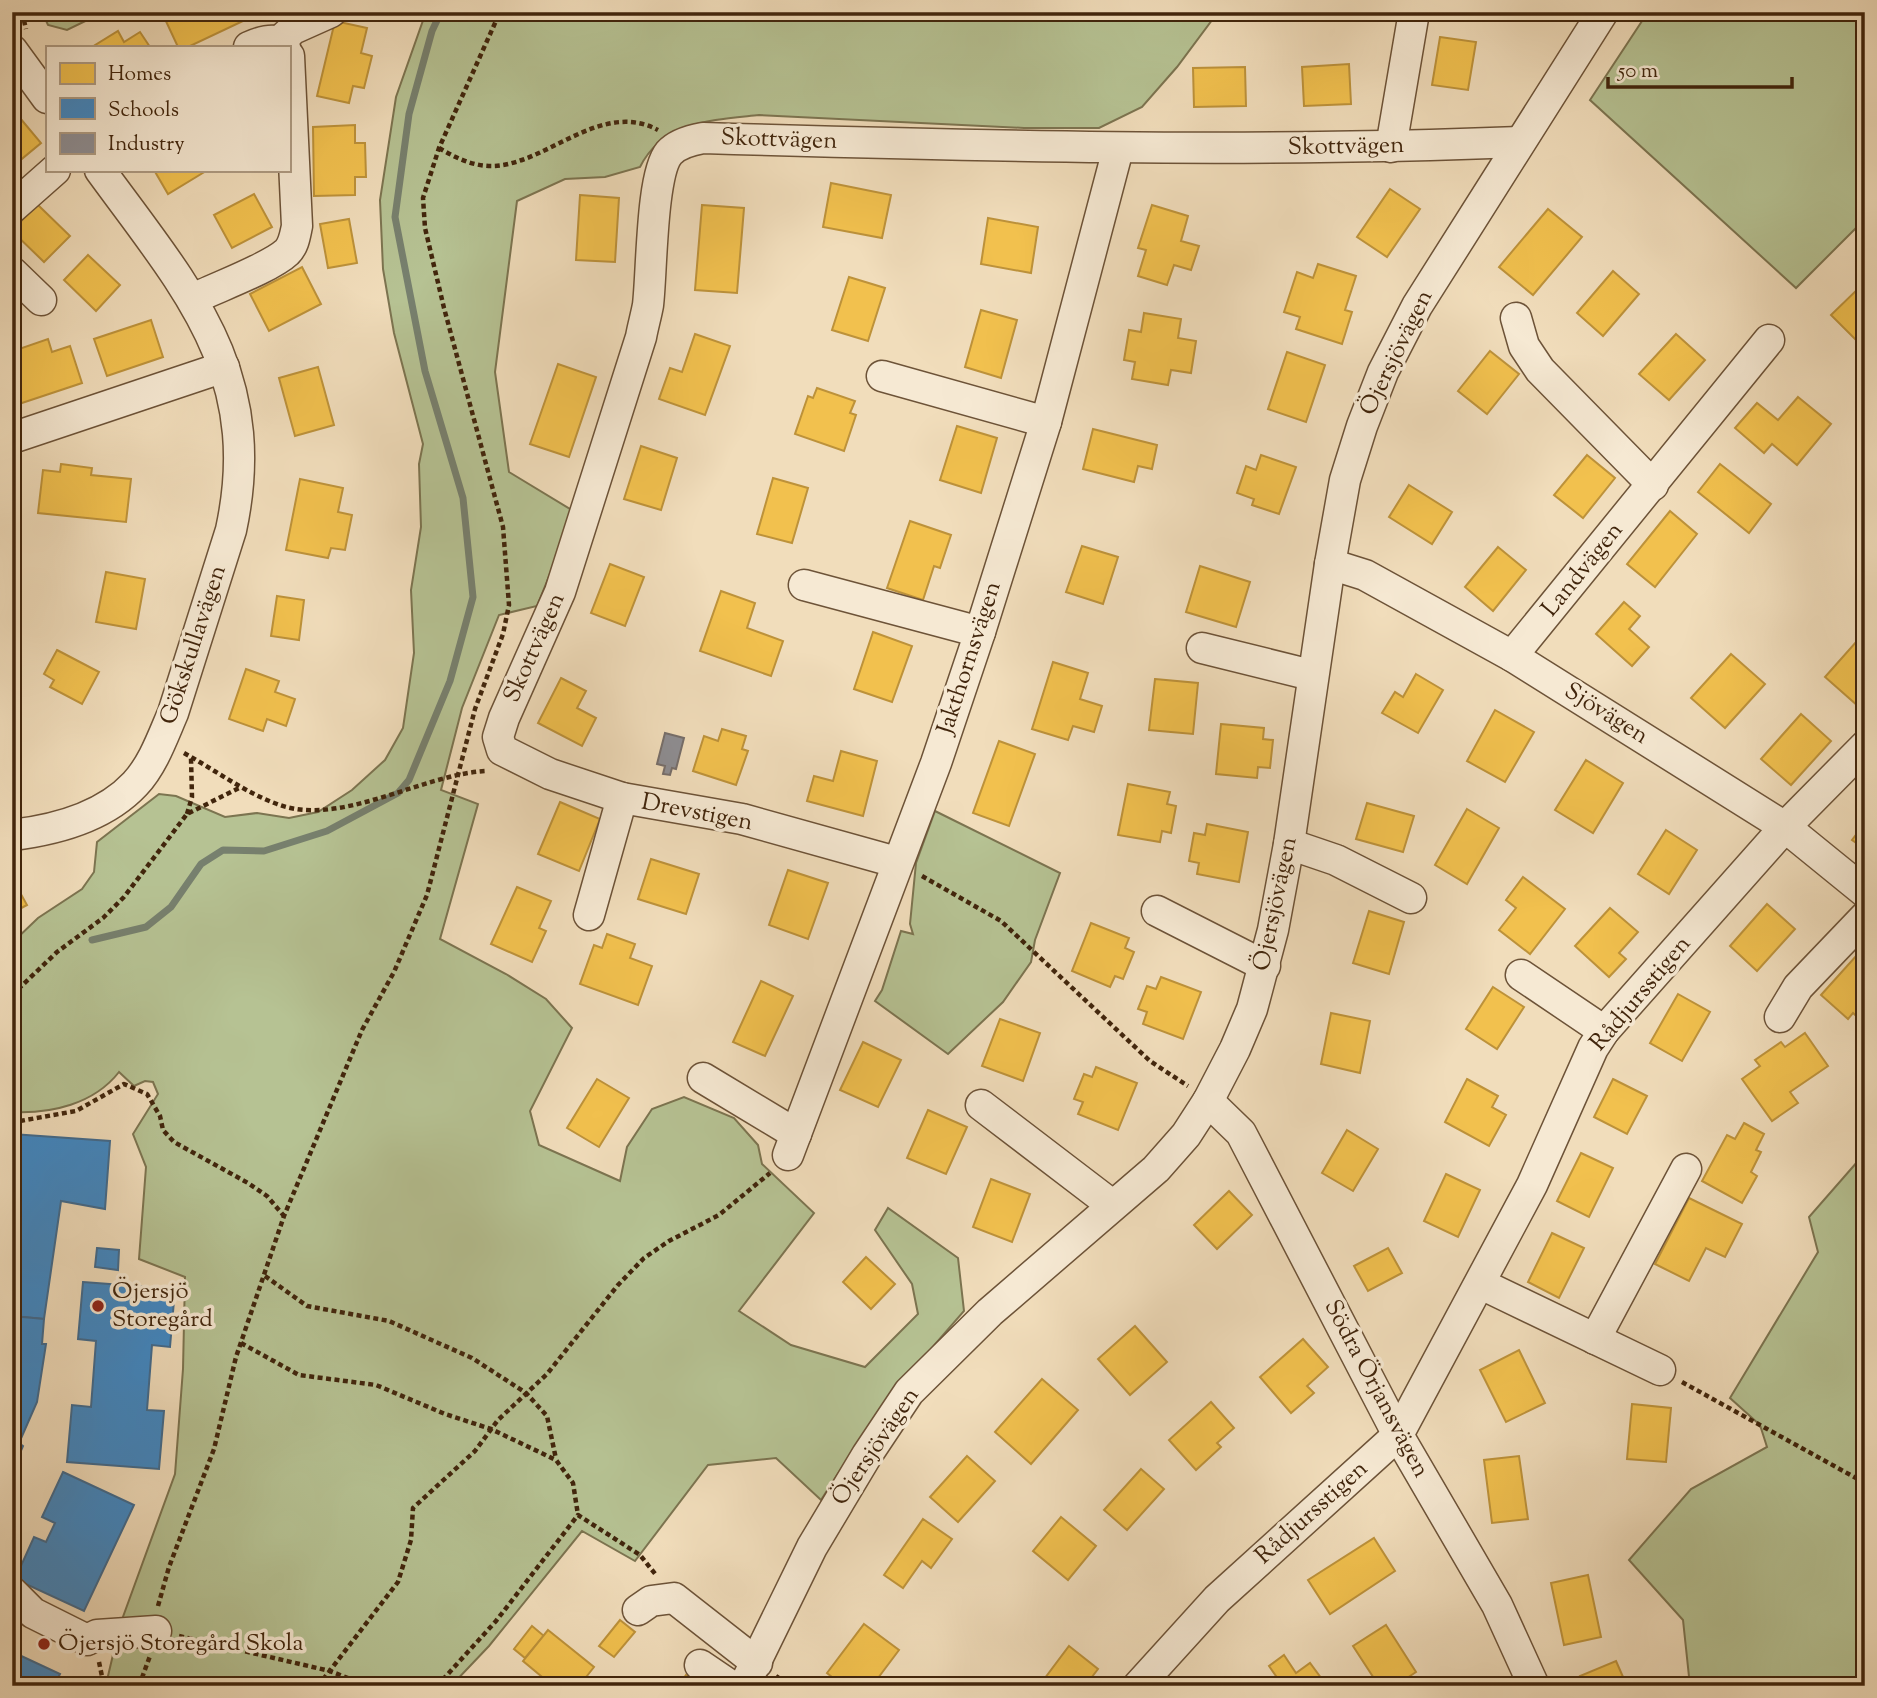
<svg xmlns="http://www.w3.org/2000/svg" width="1877" height="1698" viewBox="0 0 1877 1698" font-family="'Sorts Mill Goudy',serif">
  <style>
    .green { fill: #b6c293; stroke: #7c7450; stroke-width: 2 }
    .homes { fill: #f2c14e; stroke: #bd923a; stroke-width: 2 }
    .schools { fill: #3f88c5; stroke: #406a8e; stroke-width: 2 }
    .industry { fill: #8d8d92; stroke: #766e6a; stroke-width: 2 }
    .lines { fill: none; stroke-linecap: round; stroke-linejoin: round }
    .stream { stroke: #77806e; stroke-width: 7 }
    .minor-casing { stroke: #6d5338; stroke-width: 33 }
    .path { stroke: #41250c; stroke-width: 4.5; stroke-dasharray: 5 3.5; stroke-linecap: butt }
    .minor { stroke: #f6e9d3; stroke-width: 30 }
    .poi-dot { fill: #8f2418; stroke: #f6e9d3; stroke-width: 2.5 }
    .labels { text-anchor: middle; dominant-baseline: central; stroke-width: 7; stroke-linejoin: round; paint-order: stroke }
    .street-label { font-size: 24px; fill: #41250c; stroke: #f6e9d3 }
    .poi-label { font-size: 24px; fill: #41250c; stroke: #f6e9d3; text-anchor: start }
  </style>
  <rect width="100%" height="100%" fill="#f1ddbb"/>
  <filter id="stains"><feTurbulence type="fractalNoise" baseFrequency=".00286" numOctaves="4"/><feColorMatrix values="0 0 0 0 .2 0 0 0 0 .09 0 0 0 0 .02 0 0 0 .5 -.17"/></filter>
  <radialGradient id="worn" r=".72"><stop offset=".6" stop-color="#630" stop-opacity="0"/><stop offset="1" stop-color="#630" stop-opacity=".3"/></radialGradient>
  <g class="green">
    <polygon points="42,12 104,12 67,30 48,25"/>
    <path d="M 426,12 L 1218,12 L 1177,67 L 1142,107 L 1099,128 L 1024,128 L 759,115 C 713,120 663,121 640,167 L 605,177 L 565,179 L 517,201 L 495,372 L 509,472 L 575,512 L 537,606 L 499,615 L 462,708 L 441,790 L 478,804 L 440,939 L 506,974 L 546,999 L 572,1028 L 530,1111 L 539,1145 L 620,1181 L 627,1147 L 652,1109 L 684,1097 L 734,1118 L 758,1145 L 762,1164 L 814,1213 L 739,1311 L 791,1345 L 865,1367 L 918,1314 L 912,1284 L 875,1230 L 888,1208 L 958,1258 L 964,1311 L 883,1404 L 821,1500 L 776,1458 L 708,1465 L 635,1561 L 582,1531 L 489,1646 L 451,1686 L 111,1686 L 108,1676 L 120,1625 L 175,1474 L 183,1369 L 185,1277 L 139,1259 L 146,1167 L 133,1134 L 158,1094 L 153,1082 L 145,1081 L 134,1086 L 119,1072 C 94,1104 51,1114 12,1112 L 12,943 L 38,918 L 82,889 L 94,872 L 97,842 L 159,794 L 176,796 L 225,817 L 257,813 L 289,818 L 318,812 L 352,790 L 385,760 L 403,728 L 414,653 L 411,590 L 421,527 L 419,464 L 423,444 L 394,333 L 383,269 L 380,200 L 396,97 Z"/>
    <polygon points="1648,12 1865,12 1865,219 1796,288 1590,100"/>
    <polygon points="935,811 1060,873 1035,940 1031,962 1003,1002 948,1054 875,1001 882,990 901,931 913,934 910,924 916,863"/>
    <polygon points="1865,1153 1865,1686 1831,1686 1830,1682 1815,1686 1690,1686 1683,1620 1629,1560 1691,1489 1767,1447 1760,1425 1730,1398 1818,1252 1809,1217"/>
  </g>
  <g class="homes">
    <polygon points="174,12 239,12 243,21 188,47 178,47 164,17"/>
    <polygon points="335,21 367,28 361,53 372,56 364,88 353,86 349,103 317,96"/>
    <polygon points="118,31 124,42 140,32 150,47 92,47"/>
    <polygon points="1440,37 1476,42 1468,90 1432,85"/>
    <polygon points="1349,64 1351,104 1304,106 1302,67"/>
    <polygon points="1245,67 1246,106 1194,107 1193,68"/>
    <polygon points="20,118 41,143 12,167 12,124"/>
    <polygon points="355,125 355,143 365,143 366,177 355,177 355,195 314,196 313,127"/>
    <polygon points="154,170 206,170 206,171 168,194"/>
    <polygon points="831,183 891,195 882,238 823,227"/>
    <polygon points="1390,189 1420,209 1387,257 1357,237"/>
    <polygon points="254,194 272,227 232,248 214,215"/>
    <polygon points="580,195 619,198 615,262 576,260"/>
    <polygon points="37,204 70,236 44,262 12,231"/>
    <polygon points="702,205 744,208 737,293 695,290"/>
    <polygon points="1152,205 1188,216 1181,241 1199,246 1191,270 1174,265 1167,285 1138,276 1146,250 1138,248"/>
    <polygon points="1548,209 1582,237 1533,295 1499,267"/>
    <polygon points="988,218 1038,227 1031,273 981,264"/>
    <polygon points="349,219 357,263 328,268 320,224"/>
    <polygon points="88,255 120,285 96,311 64,280"/>
    <polygon points="1318,264 1356,276 1345,310 1352,312 1342,344 1296,329 1300,317 1284,312 1297,272 1313,278"/>
    <polygon points="302,267 321,304 269,331 250,294"/>
    <polygon points="1613,271 1639,294 1603,336 1577,313"/>
    <polygon points="849,277 885,288 868,341 832,330"/>
    <polygon points="1865,282 1865,344 1862,346 1831,315"/>
    <polygon points="981,310 1017,320 1001,378 965,367"/>
    <polygon points="1144,313 1181,319 1178,338 1196,341 1191,373 1171,370 1168,385 1132,379 1135,362 1124,360 1129,330 1141,332"/>
    <polygon points="151,320 163,357 107,376 94,339"/>
    <polygon points="695,334 730,346 705,415 659,399 670,368 682,372"/>
    <polygon points="1676,334 1705,360 1669,400 1639,374"/>
    <polygon points="48,339 52,352 70,346 82,383 16,405 12,395 12,365 20,362 16,350"/>
    <polygon points="1490,351 1519,374 1487,414 1458,391"/>
    <polygon points="1287,352 1325,365 1306,422 1268,409"/>
    <polygon points="558,364 596,377 569,457 530,444"/>
    <polygon points="318,367 334,425 295,436 279,378"/>
    <polygon points="817,388 855,401 850,413 856,415 844,451 795,434 808,396 813,398"/>
    <polygon points="1798,397 1831,424 1797,465 1772,444 1764,453 1735,428 1757,403 1778,420"/>
    <polygon points="957,426 997,438 981,493 940,480"/>
    <polygon points="1093,429 1157,445 1152,469 1138,466 1134,482 1083,469"/>
    <polygon points="641,446 677,458 661,510 624,499"/>
    <polygon points="1261,455 1296,467 1279,514 1252,505 1254,499 1237,493 1246,466 1256,470"/>
    <polygon points="1587,455 1615,478 1583,518 1554,495"/>
    <polygon points="61,464 92,468 91,475 131,479 126,522 38,513 43,470 60,472"/>
    <polygon points="1720,464 1771,504 1749,533 1698,492"/>
    <polygon points="773,478 808,488 792,543 757,534"/>
    <polygon points="300,479 343,488 338,512 352,515 345,550 331,548 328,558 286,550"/>
    <polygon points="1409,485 1452,512 1432,544 1389,517"/>
    <polygon points="1670,511 1697,534 1655,587 1627,564"/>
    <polygon points="910,521 951,535 940,568 934,566 923,600 887,588"/>
    <polygon points="1082,546 1118,557 1103,604 1066,592"/>
    <polygon points="1498,547 1526,570 1493,611 1465,587"/>
    <polygon points="610,564 644,577 625,626 591,613"/>
    <polygon points="1200,566 1250,582 1236,627 1186,612"/>
    <polygon points="106,572 145,579 136,629 96,622"/>
    <polygon points="721,591 755,603 747,628 783,641 771,676 700,651"/>
    <polygon points="277,596 304,600 299,640 271,636"/>
    <polygon points="1624,602 1640,616 1629,629 1649,647 1632,666 1596,634"/>
    <polygon points="873,632 912,646 892,702 854,689"/>
    <polygon points="1864,633 1865,698 1858,706 1825,677"/>
    <polygon points="57,650 99,672 82,704 50,687 54,680 44,674"/>
    <polygon points="1731,654 1765,684 1725,728 1691,698"/>
    <polygon points="1053,662 1088,673 1080,699 1102,706 1094,732 1073,726 1068,740 1032,729"/>
    <polygon points="246,669 279,681 275,692 295,699 286,726 267,719 263,731 229,719"/>
    <polygon points="1416,674 1443,690 1418,733 1382,713 1395,692 1403,697"/>
    <polygon points="561,678 586,691 577,708 596,718 582,746 538,723"/>
    <polygon points="1155,679 1198,683 1193,734 1149,730"/>
    <polygon points="1495,710 1534,732 1505,782 1467,761"/>
    <polygon points="1801,714 1831,741 1791,785 1761,759"/>
    <polygon points="1221,724 1264,728 1263,739 1273,740 1270,768 1258,767 1257,778 1216,774"/>
    <polygon points="722,729 746,736 742,749 748,751 736,785 693,771 704,736 718,741"/>
    <polygon points="999,741 1035,754 1009,826 973,813"/>
    <polygon points="841,751 877,761 863,816 807,801 814,776 833,781"/>
    <polygon points="1586,760 1623,783 1593,833 1555,810"/>
    <polygon points="1128,784 1170,792 1167,804 1176,806 1171,833 1162,831 1160,842 1118,835"/>
    <polygon points="560,802 600,819 579,871 538,854"/>
    <polygon points="1367,803 1414,816 1403,852 1356,839"/>
    <polygon points="1467,809 1499,828 1467,884 1435,865"/>
    <polygon points="1865,823 1865,849 1852,840"/>
    <polygon points="1207,824 1248,832 1239,882 1197,874 1199,863 1189,861 1194,833 1205,835"/>
    <polygon points="1666,830 1697,850 1669,894 1638,874"/>
    <polygon points="651,859 699,874 686,914 638,899"/>
    <polygon points="788,870 828,883 808,939 769,925"/>
    <polygon points="1523,877 1565,909 1530,954 1499,930 1516,908 1506,900"/>
    <polygon points="12,878 27,905 12,913"/>
    <polygon points="517,887 551,901 539,928 546,931 532,962 491,944"/>
    <polygon points="1767,904 1795,929 1757,971 1730,946"/>
    <polygon points="1610,908 1638,932 1619,953 1626,959 1609,977 1575,946"/>
    <polygon points="1369,911 1404,922 1389,974 1353,963"/>
    <polygon points="1091,923 1129,938 1125,948 1134,952 1123,979 1115,976 1110,987 1072,971"/>
    <polygon points="607,934 635,944 630,958 652,966 638,1005 580,984 594,945 602,948"/>
    <polygon points="1865,946 1865,1024 1853,1013 1848,1019 1821,995"/>
    <polygon points="1161,977 1201,992 1183,1039 1143,1024 1147,1012 1138,1009 1147,986 1156,989"/>
    <polygon points="761,981 793,996 765,1056 733,1042"/>
    <polygon points="1493,987 1524,1007 1497,1049 1466,1029"/>
    <polygon points="1678,994 1710,1012 1682,1061 1650,1043"/>
    <polygon points="1331,1013 1370,1021 1360,1073 1321,1064"/>
    <polygon points="1000,1019 1040,1033 1023,1081 982,1066"/>
    <polygon points="1805,1033 1828,1066 1790,1092 1798,1103 1772,1121 1742,1079 1760,1066 1755,1060 1781,1042 1785,1047"/>
    <polygon points="863,1042 901,1060 878,1107 840,1090"/>
    <polygon points="1096,1067 1137,1083 1118,1130 1078,1114 1083,1102 1074,1099 1084,1074 1092,1077"/>
    <polygon points="597,1079 629,1098 599,1147 567,1128"/>
    <polygon points="1467,1079 1498,1096 1492,1107 1506,1115 1489,1146 1445,1122"/>
    <polygon points="1613,1079 1647,1096 1627,1134 1594,1117"/>
    <polygon points="928,1110 967,1127 946,1174 907,1158"/>
    <polygon points="1744,1123 1764,1134 1756,1150 1761,1152 1751,1172 1757,1176 1742,1203 1702,1181 1727,1135 1735,1139"/>
    <polygon points="1347,1130 1378,1149 1353,1191 1322,1173"/>
    <polygon points="1581,1153 1613,1168 1589,1217 1557,1201"/>
    <polygon points="1446,1174 1480,1190 1458,1237 1424,1221"/>
    <polygon points="991,1179 1030,1194 1012,1242 973,1227"/>
    <polygon points="1229,1191 1252,1215 1217,1249 1194,1225"/>
    <polygon points="1689,1198 1742,1224 1725,1257 1706,1248 1689,1281 1655,1264"/>
    <polygon points="1552,1233 1584,1248 1559,1298 1528,1282"/>
    <polygon points="1388,1248 1402,1273 1368,1291 1354,1266"/>
    <polygon points="866,1257 895,1284 871,1309 843,1282"/>
    <polygon points="1135,1326 1167,1362 1130,1395 1098,1359"/>
    <polygon points="1303,1339 1328,1367 1307,1386 1314,1393 1291,1413 1260,1377"/>
    <polygon points="1519,1350 1545,1403 1506,1422 1480,1370"/>
    <polygon points="1042,1379 1078,1410 1031,1464 995,1432"/>
    <polygon points="1211,1402 1234,1428 1217,1443 1221,1447 1196,1470 1169,1440"/>
    <polygon points="1632,1404 1671,1408 1666,1462 1627,1459"/>
    <polygon points="967,1456 995,1481 958,1522 930,1497"/>
    <polygon points="1519,1456 1528,1519 1492,1523 1484,1460"/>
    <polygon points="1141,1469 1164,1489 1127,1530 1104,1510"/>
    <polygon points="1061,1517 1096,1546 1068,1580 1033,1551"/>
    <polygon points="923,1519 952,1539 931,1568 922,1561 903,1588 884,1575"/>
    <polygon points="1374,1538 1395,1571 1330,1614 1308,1580"/>
    <polygon points="1588,1575 1601,1637 1564,1645 1551,1583"/>
    <polygon points="620,1620 635,1632 614,1657 599,1646"/>
    <polygon points="864,1624 899,1650 872,1686 843,1686 827,1673"/>
    <polygon points="1386,1625 1416,1672 1395,1686 1379,1686 1353,1646"/>
    <polygon points="532,1626 544,1636 525,1658 514,1649"/>
    <polygon points="548,1630 594,1667 579,1686 553,1686 523,1661"/>
    <polygon points="1069,1646 1098,1669 1085,1686 1039,1686"/>
    <polygon points="1284,1655 1296,1673 1310,1663 1327,1686 1283,1686 1269,1666"/>
    <polygon points="1616,1661 1627,1686 1584,1686 1580,1676"/>
    <polygon points="686,1675 701,1685 700,1686 679,1686"/>
  </g>
  <g class="schools">
    <polygon points="12,1134 110,1141 105,1209 61,1201 44,1319 12,1316"/>
    <polygon points="97,1248 119,1250 118,1270 95,1267"/>
    <polygon points="83,1282 175,1289 170,1347 152,1345 147,1410 164,1411 159,1469 67,1462 72,1405 91,1407 96,1341 78,1339"/>
    <polygon points="12,1316 44,1319 42,1344 46,1344 37,1402 19,1443 23,1446 13,1469"/>
    <polygon points="63,1472 134,1505 84,1611 15,1579 34,1537 46,1542 55,1523 42,1517"/>
    <polygon points="12,1490 20,1493 12,1509"/>
    <polygon points="17,1654 60,1674 54,1686 12,1686 12,1665"/>
  </g>
  <polygon class="industry" points="665,733 684,738 676,769 672,768 670,775 663,774 665,766 657,764"/>
  <g class="lines">
    <polyline class="stream" points="92,940 146,927 171,907 201,864 223,850 264,851 327,831 398,793 409,780 450,681 473,597 463,498 425,371 395,217 409,114 432,31 441,12"/>
    <defs>
      <g id="minor">
        <polyline points="279,42 293,29 331,12"/>
        <path d="M 249,47 C 260,42 277,36 285,47"/>
        <polyline points="12,50 47,98"/>
        <polyline points="1391,147 1414,12"/>
        <polyline points="12,208 55,170"/>
        <polyline points="12,272 41,300"/>
        <path d="M 193,299 C 217,287 270,268 287,252 C 294,245 295,235 297,226 L 289,56"/>
        <polyline points="1516,318 1524,346 1540,370 1653,485"/>
        <polyline points="882,376 1046,422"/>
        <polyline points="12,438 224,367"/>
        <polyline points="1330,564 1365,575 1512,656 1785,827 1865,892"/>
        <polyline points="804,585 980,632"/>
        <polyline points="1202,648 1303,673 1313,671"/>
        <polyline points="1512,656 1769,340"/>
        <path d="M 12,835 C 55,830 104,817 135,784 C 153,765 163,736 173,713 L 231,530 C 265,372 186,288 100,170"/>
        <polyline points="1289,844 1336,860 1411,898"/>
        <path d="M 896,862 L 742,819 L 622,798 L 550,774 L 502,750 L 498,737 L 504,718 L 560,592 L 641,337 C 643,326 646,316 648,305 C 652,272 651,175 669,153 C 677,144 692,140 703,138 C 976,146 1247,153 1520,142"/>
        <polyline points="1157,911 1265,966"/>
        <polyline points="589,915 622,798"/>
        <polyline points="1521,975 1604,1031"/>
        <polyline points="1780,1017 1798,987 1865,917"/>
        <polyline points="703,1078 796,1134"/>
        <polyline points="1208,1101 1241,1133 1398,1435 1497,1605 1534,1686"/>
        <polyline points="981,1105 1112,1205"/>
        <polyline points="788,1155 936,763 980,632 1046,422 1118,149"/>
        <polyline points="1481,1284 1660,1370"/>
        <polyline points="1595,1339 1686,1169"/>
        <polyline points="12,1592 33,1613 87,1640 97,1635 156,1631"/>
        <polyline points="638,1610 651,1601 674,1598 757,1663"/>
        <polyline points="700,1665 731,1686"/>
        <polyline points="744,1686 812,1547 867,1455 909,1392 990,1312 1156,1169 1186,1135 1208,1101 1235,1049 1252,1009 1273,930 1289,844 1330,564 1345,480 1362,426 1383,372 1417,306 1603,12"/>
        <polyline points="1138,1686 1217,1599 1398,1435 1532,1185 1593,1048 1604,1031 1785,827 1865,746"/>
      </g>
    </defs>
    <use href="#minor" class="minor-casing"/>
    <g class="path">
      <polyline points="22,12 26,29"/>
      <path d="M 439,148 C 456,158 474,167 495,166 C 550,162 601,100 658,130"/>
      <path d="M 184,753 C 215,770 244,792 277,804 C 339,828 420,775 485,771"/>
      <polyline points="187,814 192,797 191,758"/>
      <polyline points="922,876 1001,921 1150,1061 1188,1086"/>
      <polyline points="12,995 57,952 103,918 124,897 187,814 241,787"/>
      <polyline points="12,1104 20,1121 12,1124"/>
      <polyline points="20,1121 76,1111 124,1084 147,1094 160,1116 163,1130 174,1142 248,1183 267,1196 284,1216"/>
      <polyline points="265,1276 307,1306 389,1321 472,1358 526,1393 547,1416 556,1459"/>
      <polyline points="241,1343 299,1375 376,1385 445,1414 491,1429 556,1460 573,1483 578,1515"/>
      <polyline points="1682,1382 1865,1483"/>
      <polyline points="158,1606 169,1567 214,1449 236,1357 284,1216 362,1030 394,972 427,895 475,709 503,634 509,605 503,527 444,308 425,228 423,198 439,148 500,12"/>
      <polyline points="179,1636 330,1671 368,1686"/>
      <polyline points="99,1662 104,1686"/>
      <polyline points="776,1676 790,1686"/>
      <polyline points="139,1686 150,1656"/>
      <polyline points="318,1686 398,1582 411,1540 413,1508 475,1451 498,1420 547,1374 618,1285 644,1258 669,1241 719,1215 770,1173"/>
      <polyline points="437,1686 496,1621 578,1515 640,1555 656,1575"/>
    </g>
    <use href="#minor" class="minor"/>
  </g>
  <g class="poi-dot">
    <circle cx="98" cy="1306" r="7"/>
    <circle cx="44" cy="1644" r="7"/>
  </g>
  <g class="labels">
    <g class="street-label">
      <text transform="translate(779 140) rotate(2)">Skottvägen</text>
      <text transform="translate(1346 147) rotate(-1)">Skottvägen</text>
      <text transform="translate(1397 353) rotate(-64)">Öjersjövägen</text>
      <text transform="translate(1583 570) rotate(-51)">Landvägen</text>
      <text transform="translate(194 645) rotate(-72)">Gökskullavägen</text>
      <text transform="translate(535 648) rotate(-66)">Skottvägen</text>
      <text transform="translate(970 658) rotate(-72)">Jakthornsvägen</text>
      <text transform="translate(1606 714) rotate(32)">Sjövägen</text>
      <text transform="translate(697 813) rotate(11)">Drevstigen</text>
      <text transform="translate(1276 904) rotate(-78)">Öjersjövägen</text>
      <text transform="translate(1641 994) rotate(-50)">Rådjursstigen</text>
      <text transform="translate(1376 1389) rotate(62)">Södra Örjansvägen</text>
      <text transform="translate(876 1447) rotate(-56)">Öjersjövägen</text>
      <text transform="translate(1312 1513) rotate(-42)">Rådjursstigen</text>
    </g>
    <g class="poi-label">
      <text x="112" y="1292">Öjersjö<tspan x="112" dy="28">Storegård</tspan></text>
      <text x="58" y="1644">Öjersjö Storegård Skola</text>
    </g>
  </g>
  <rect width="1877" height="1698" fill="none" stroke="#f1ddbb" stroke-width="42"/>
  <rect x="14" y="14" width="1849" height="1670" fill="none" stroke="#41250c" stroke-width="3.5"/>
  <rect x="21" y="21" width="1835" height="1656" fill="none" stroke="#41250c" stroke-width="2"/>
  <rect x="46" y="46" width="245" height="126" fill="#f6e9d3" stroke="#ae9b83" stroke-width="2"/>
  <rect x="60" y="63" width="35" height="21" fill="#f2c14e" stroke="#ae9b83" stroke-width="2"/>
  <text x="108" y="80" font-size="21" fill="#41250c">Homes</text>
  <rect x="60" y="98" width="35" height="21" fill="#3f88c5" stroke="#ae9b83" stroke-width="2"/>
  <text x="108" y="116" font-size="21" fill="#41250c">Schools</text>
  <rect x="60" y="133" width="35" height="21" fill="#8d8d92" stroke="#ae9b83" stroke-width="2"/>
  <text x="108" y="150" font-size="21" fill="#41250c">Industry</text>
  <path d="M1608 77v10h184v-10" fill="none" stroke="#41250c" stroke-width="3.5"/>
  <text x="1618" y="77" font-size="21" fill="#41250c" stroke="#f6e9d3" stroke-width="5" paint-order="stroke">50 m</text>
  <rect width="100%" height="100%" filter="url(#stains)"/>
  <rect width="100%" height="100%" fill="url(#worn)"/>
</svg>
